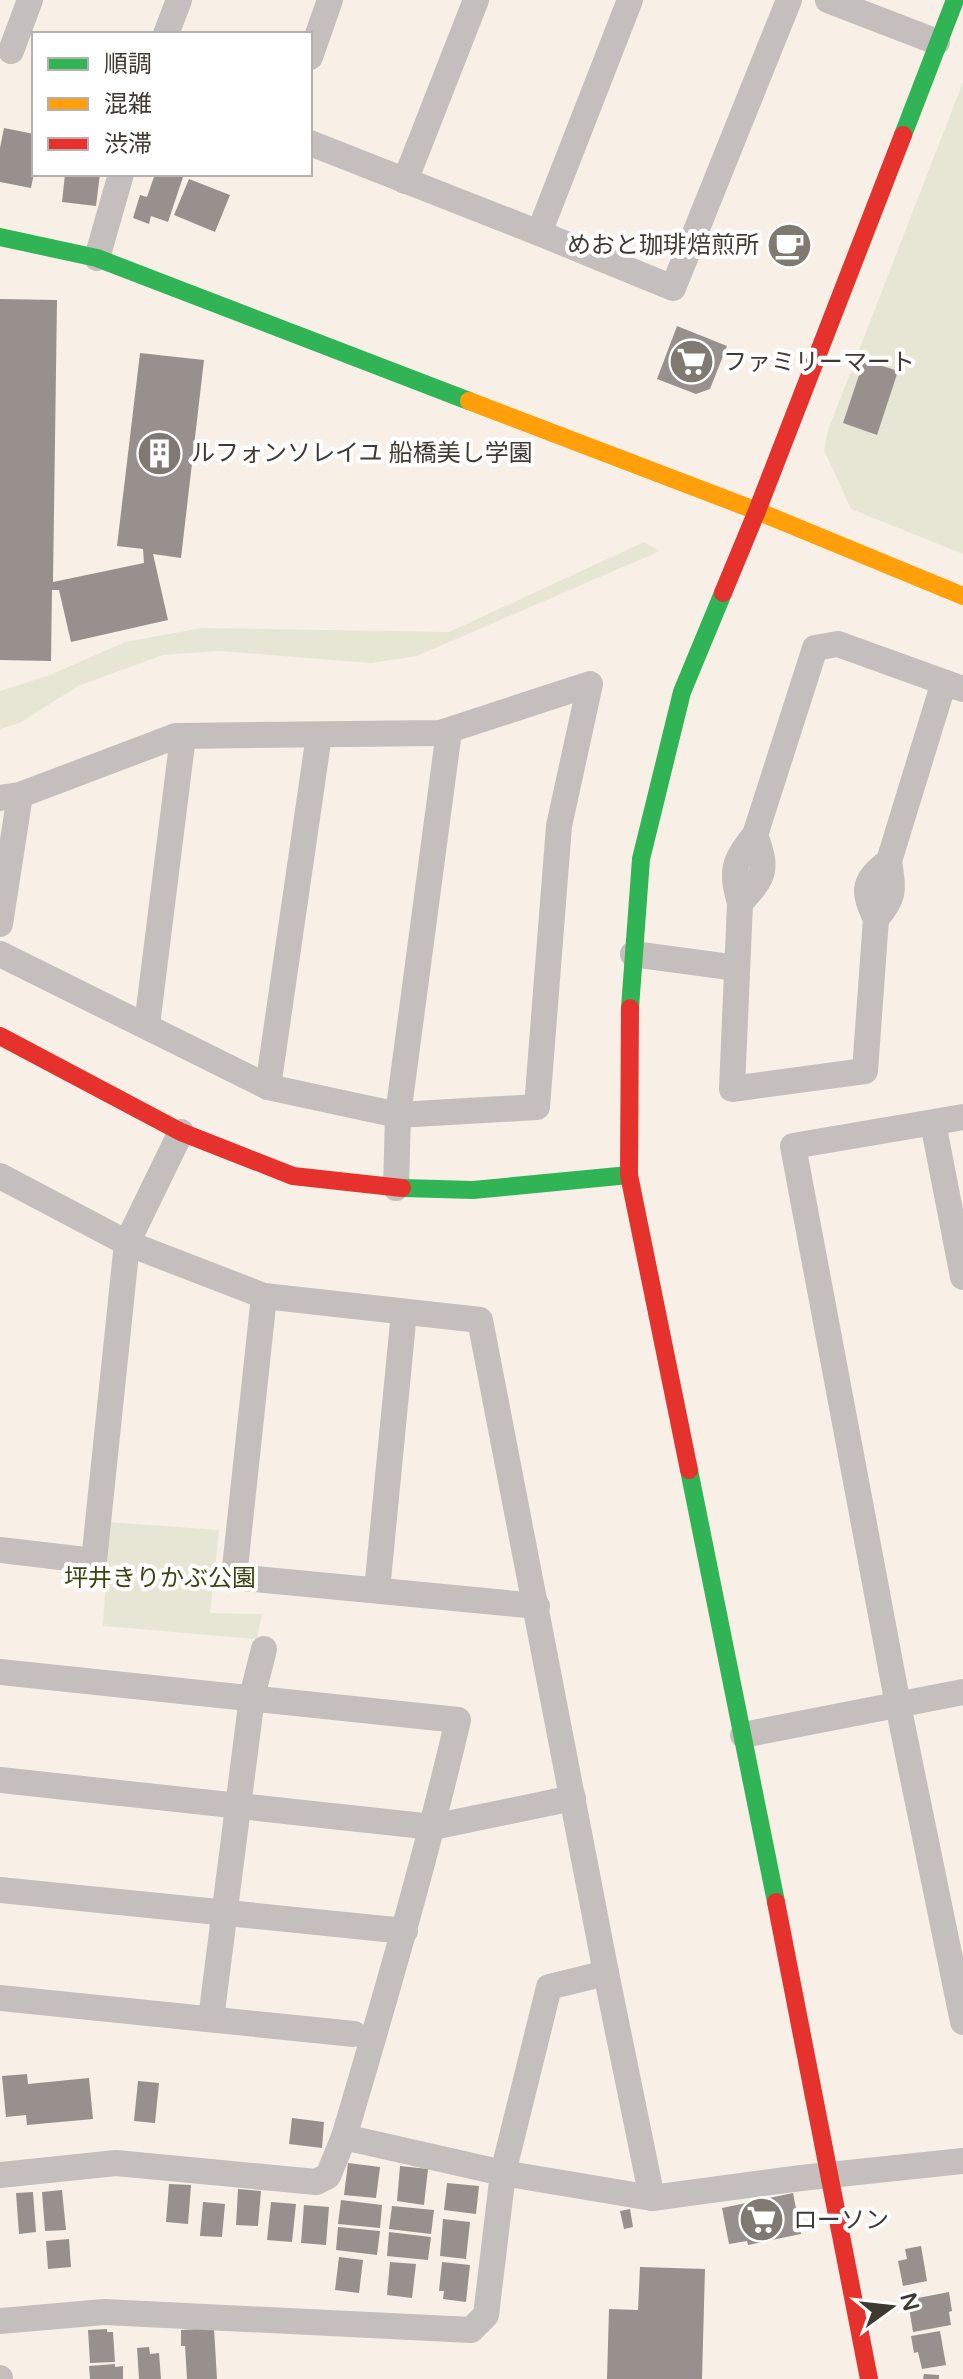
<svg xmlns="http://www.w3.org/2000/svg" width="963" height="2379" viewBox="0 0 963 2379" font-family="'Varela Round','Noto Sans JP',sans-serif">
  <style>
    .green { fill: #e7e6d5 }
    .building { fill: #97908d }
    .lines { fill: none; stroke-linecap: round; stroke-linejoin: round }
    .street { stroke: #c4bfbc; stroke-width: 26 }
    .fast { stroke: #30b455; stroke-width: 18 }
    .slow { stroke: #ff9f0a; stroke-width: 18 }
    .jam { stroke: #e5322d; stroke-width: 18 }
    .labels { text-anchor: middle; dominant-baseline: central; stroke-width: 8; stroke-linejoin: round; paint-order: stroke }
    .poi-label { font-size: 24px; fill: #403932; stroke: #fff; text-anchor: start }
    .park-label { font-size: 24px; fill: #3c4311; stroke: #fff }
  </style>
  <rect width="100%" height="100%" fill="#f8f0e7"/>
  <g class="green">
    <polygon points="963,82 963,554 851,509 824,450 828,430"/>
    <polygon points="644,542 660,551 417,656 371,663 219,651 163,655 78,686 20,723 0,729 0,691 50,675 125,642 202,628 449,632"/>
    <polygon points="109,1522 219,1530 210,1613 262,1614 257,1639 103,1626"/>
  </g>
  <g class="building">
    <polygon points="4,128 34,134 34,173 31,188 0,182 0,148"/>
    <polygon points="65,174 100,174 96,206 62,202"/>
    <polygon points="155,174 184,174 168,222 151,216 149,224 133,218 140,195 147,197"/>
    <polygon points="189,179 230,195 215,232 174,215"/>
    <polygon points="0,299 57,300 53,582 144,563 143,549 117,546 140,353 204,360 181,558 153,554 168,620 71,642 59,590 52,590 51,661 0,660"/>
    <polygon points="677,326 727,346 710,389 696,394 657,379"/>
    <polygon points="864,360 898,371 877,435 843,423"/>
    <polygon points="27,2074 28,2084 89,2078 93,2119 27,2125 26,2115 6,2117 2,2076"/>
    <polygon points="138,2081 159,2083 155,2123 134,2121"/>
    <polygon points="292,2118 324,2122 322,2148 289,2144"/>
    <polygon points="348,2163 380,2167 376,2198 344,2195"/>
    <polygon points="400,2166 428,2169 424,2205 397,2201"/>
    <polygon points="447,2183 479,2186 476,2214 444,2210"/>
    <polygon points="169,2184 191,2185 188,2224 166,2222"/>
    <polygon points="238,2189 261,2191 258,2226 236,2225"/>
    <polygon points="62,2190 66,2230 45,2231 42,2192"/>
    <polygon points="33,2192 36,2232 19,2234 16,2193"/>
    <polygon points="793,2193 801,2234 748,2245 747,2241 729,2244 722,2208"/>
    <polygon points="341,2200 382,2205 380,2228 338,2224"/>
    <polygon points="203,2202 225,2204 222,2237 200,2236"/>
    <polygon points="271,2202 296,2204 292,2242 267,2240"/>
    <polygon points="304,2205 329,2207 326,2245 301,2243"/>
    <polygon points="392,2206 434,2210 431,2234 389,2229"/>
    <polygon points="630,2209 633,2227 624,2229 620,2211"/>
    <polygon points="443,2219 470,2222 466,2259 440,2256"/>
    <polygon points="338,2227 380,2231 377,2255 336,2250"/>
    <polygon points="389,2232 431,2237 428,2260 387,2256"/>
    <polygon points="69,2239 71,2267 48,2269 46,2241"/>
    <polygon points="921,2246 927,2281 903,2286 898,2261 907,2259 905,2249"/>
    <polygon points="339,2257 363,2260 359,2293 335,2290"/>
    <polygon points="390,2262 416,2264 412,2298 387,2295"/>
    <polygon points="442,2262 470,2265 466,2302 443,2299 444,2291 439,2291"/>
    <polygon points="640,2267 705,2269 702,2379 607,2379 609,2309 638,2310"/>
    <polygon points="949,2292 952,2311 949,2312 951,2325 913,2332 909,2308 919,2306 918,2298"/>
    <polygon points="214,2328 217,2379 187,2379 185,2346 181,2346 181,2330"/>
    <polygon points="107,2329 107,2332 113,2332 115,2362 90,2363 88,2330"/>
    <polygon points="940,2331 946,2365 922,2369 918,2352 914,2353 911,2336"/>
    <polygon points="149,2347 150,2354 159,2353 161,2379 139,2379 137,2348"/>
    <polygon points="115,2364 115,2367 123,2366 123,2379 90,2379 89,2366"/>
    <polygon points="924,2374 939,2375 939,2379 923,2379"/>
  </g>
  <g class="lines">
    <g class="street">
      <polyline points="828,0 937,42"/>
      <polyline points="166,34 179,0"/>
      <polyline points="11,51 30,0"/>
      <polyline points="310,57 330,0"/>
      <polyline points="310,143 539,233 673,288 789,0"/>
      <polyline points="405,181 476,0"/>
      <polyline points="539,233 630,0"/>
      <polyline points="97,258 121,174"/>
      <path d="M 944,682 L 889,861 C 863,881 862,890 876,919 L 865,1071 L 732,1089 L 740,903 C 731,871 733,861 755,835 L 815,648 L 838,644 L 963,689"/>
      <polyline points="0,798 20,795 176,736 440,733 590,684 559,826 537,1107 398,1115 268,1087 0,954"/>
      <path d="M 740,903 C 765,876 768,870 755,835"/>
      <path d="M 876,919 C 896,896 893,889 889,861"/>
      <polyline points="0,924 20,795"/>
      <polyline points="633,954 737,968"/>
      <polyline points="147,1025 183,736"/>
      <polyline points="268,1087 319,735"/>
      <polyline points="963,1117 793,1146 898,1705 963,2022"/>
      <polyline points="933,1123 963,1277"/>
      <polyline points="0,1176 127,1243 264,1296 480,1320 606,1973 652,2198"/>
      <polyline points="396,1188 398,1115 449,731"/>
      <polyline points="264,1296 234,1577 537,1606"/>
      <polyline points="0,1550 94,1561 127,1243 181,1132"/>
      <polyline points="377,1590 404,1312"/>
      <path d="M 0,1672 L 458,1720 C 425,1861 385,1999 344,2137 L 503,2173 L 549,1987 L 606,1973"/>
      <polyline points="743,1735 963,1692"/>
      <polyline points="0,1780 433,1827 573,1798"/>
      <polyline points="0,1890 405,1931"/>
      <polyline points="0,1998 354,2034"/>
      <polyline points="211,2019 252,1697 264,1649"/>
      <polyline points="0,2175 116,2163 316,2182 328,2176 344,2137"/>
      <polyline points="0,2321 104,2312 471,2330 486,2315 503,2173 652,2198 801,2178 963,2161"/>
      <polyline points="0,2378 0,2379"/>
    </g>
    <g class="fast">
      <polyline points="903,135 955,0"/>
      <polyline points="0,237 97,258 469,401"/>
      <polyline points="630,1008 641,859 682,692 723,593"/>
      <polyline points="402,1188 473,1190 629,1175"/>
      <polyline points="689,1470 776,1902"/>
    </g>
    <polyline class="slow" points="469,401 757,511 963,596"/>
    <g class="jam">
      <polyline points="723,593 757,511 903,135"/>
      <polyline points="630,1008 629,1175 689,1470"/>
      <polyline points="0,1036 181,1132 293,1176 402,1188"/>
      <polyline points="776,1902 869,2379"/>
    </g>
  </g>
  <defs>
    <symbol id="cafe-disc" viewBox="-11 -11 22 22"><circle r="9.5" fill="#807971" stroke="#fff"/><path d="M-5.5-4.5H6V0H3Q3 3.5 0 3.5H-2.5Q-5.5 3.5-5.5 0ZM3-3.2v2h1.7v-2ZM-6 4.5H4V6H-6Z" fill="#fff"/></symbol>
    <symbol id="supermarket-disc" viewBox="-11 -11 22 22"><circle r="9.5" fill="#807971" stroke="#fff"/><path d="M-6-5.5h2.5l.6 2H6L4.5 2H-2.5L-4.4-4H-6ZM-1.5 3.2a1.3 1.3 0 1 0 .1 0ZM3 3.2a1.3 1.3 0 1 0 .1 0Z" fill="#fff"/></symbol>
    <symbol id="building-disc" viewBox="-11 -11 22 22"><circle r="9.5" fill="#807971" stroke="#fff"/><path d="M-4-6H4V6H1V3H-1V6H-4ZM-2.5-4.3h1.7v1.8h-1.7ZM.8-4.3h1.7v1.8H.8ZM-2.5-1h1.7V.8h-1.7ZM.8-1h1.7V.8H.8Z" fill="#fff"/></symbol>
  </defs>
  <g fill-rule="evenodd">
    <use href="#cafe-disc" x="764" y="220" width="51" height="51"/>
    <use href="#supermarket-disc" x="666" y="336" width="51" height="51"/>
    <use href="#building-disc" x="134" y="428" width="51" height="51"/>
    <use href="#supermarket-disc" x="736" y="2194" width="51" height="51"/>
  </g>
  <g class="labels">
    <g class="poi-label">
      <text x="759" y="245" text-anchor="end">めおと珈琲焙煎所</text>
      <text x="723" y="362">ファミリーマート</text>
      <text x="191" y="453">ルフォンソレイユ 船橋美し学園</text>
      <text x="793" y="2220">ローソン</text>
    </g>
    <g class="park-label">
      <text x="160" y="1578">坪井きりかぶ公園</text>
    </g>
  </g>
  <rect x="32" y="32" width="280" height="144" fill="#ffffff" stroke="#b3b0ad" stroke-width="2"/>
  <rect x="48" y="58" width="40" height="12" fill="#30b455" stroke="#b3b0ad" stroke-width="2"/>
  <text x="104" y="72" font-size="24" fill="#403932">順調</text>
  <rect x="48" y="98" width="40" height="12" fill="#ff9f0a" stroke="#b3b0ad" stroke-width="2"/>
  <text x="104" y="112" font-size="24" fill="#403932">混雑</text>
  <rect x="48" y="138" width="40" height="12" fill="#e5322d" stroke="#b3b0ad" stroke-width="2"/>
  <text x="104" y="152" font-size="24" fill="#403932">渋滞</text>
  <g transform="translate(891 2307) rotate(75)" stroke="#ffffff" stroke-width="6" paint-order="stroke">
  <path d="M0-6L14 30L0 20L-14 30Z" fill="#403932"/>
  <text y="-12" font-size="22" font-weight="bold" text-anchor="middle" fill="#403932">N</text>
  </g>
</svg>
